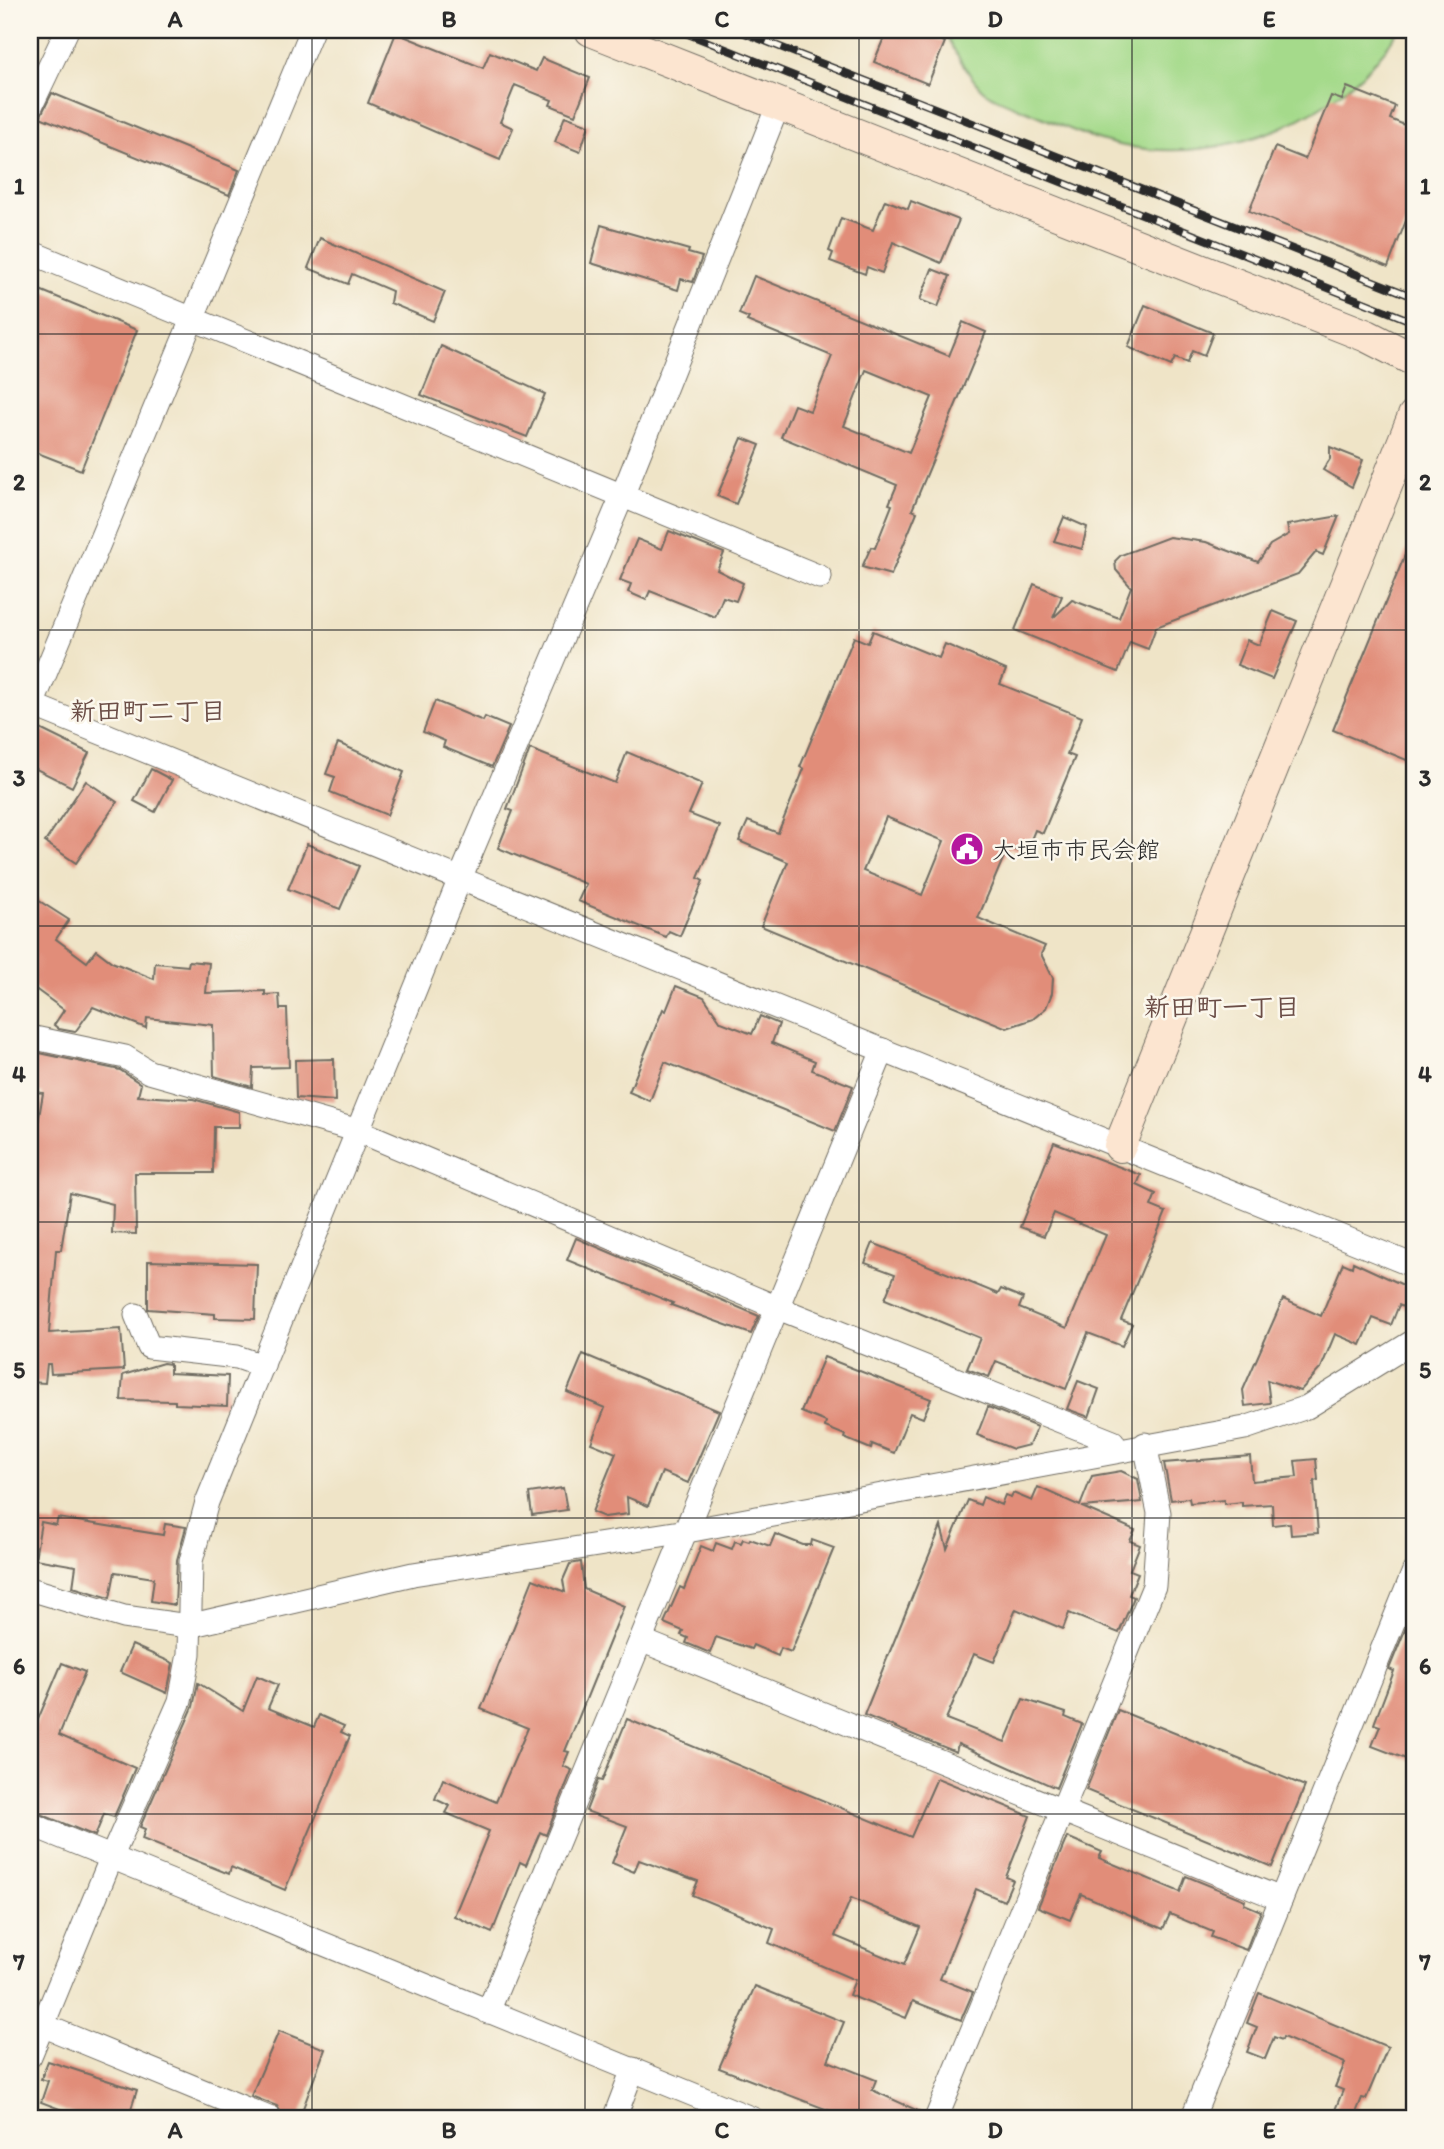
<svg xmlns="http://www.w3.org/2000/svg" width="1444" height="2149" viewBox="0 0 1444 2149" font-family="Itim,'Klee One',sans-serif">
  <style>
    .green { fill: #a5da8b; stroke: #68825b; stroke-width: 2 }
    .building { fill: #e18d79; fill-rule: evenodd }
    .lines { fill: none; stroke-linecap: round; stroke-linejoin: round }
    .street-casing { stroke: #706c62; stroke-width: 25 }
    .secondary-casing { stroke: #706c62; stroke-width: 34 }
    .street { stroke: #fff; stroke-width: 23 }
    .secondary { stroke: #fce5d0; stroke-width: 32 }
    .rail-casing { stroke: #2b2b2b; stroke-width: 8 }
    .rail { stroke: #fbf7ec; stroke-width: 5; stroke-dasharray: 16; stroke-linecap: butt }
    .grid { fill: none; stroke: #2b2b2b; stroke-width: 2; stroke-opacity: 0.55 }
    .labels { text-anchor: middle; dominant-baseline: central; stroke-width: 5; stroke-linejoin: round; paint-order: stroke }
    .poi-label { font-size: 24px; fill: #2b2b2b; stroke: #fbf7ec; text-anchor: start }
    .neighbourhood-label { font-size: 26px; font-weight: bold; fill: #6b4d46; stroke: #fbf7ec }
    .neatline { fill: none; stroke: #2b2b2b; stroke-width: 2.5 }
    .grid-label { font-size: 23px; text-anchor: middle; font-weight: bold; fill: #2b2b2b }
  </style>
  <rect width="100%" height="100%" fill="#fbf7ec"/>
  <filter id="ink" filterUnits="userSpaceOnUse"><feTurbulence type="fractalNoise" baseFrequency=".0143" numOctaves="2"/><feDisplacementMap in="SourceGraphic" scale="14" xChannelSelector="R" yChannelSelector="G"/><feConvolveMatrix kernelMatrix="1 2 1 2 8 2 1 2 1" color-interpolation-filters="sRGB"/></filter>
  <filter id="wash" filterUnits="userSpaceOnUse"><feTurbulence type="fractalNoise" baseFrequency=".00686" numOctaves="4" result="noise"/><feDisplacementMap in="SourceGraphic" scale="28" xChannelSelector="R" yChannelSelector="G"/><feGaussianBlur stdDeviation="1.57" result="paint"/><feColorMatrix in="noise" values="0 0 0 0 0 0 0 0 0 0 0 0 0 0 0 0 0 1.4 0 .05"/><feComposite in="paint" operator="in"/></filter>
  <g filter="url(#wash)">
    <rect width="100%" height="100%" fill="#efe4c7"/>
    <path class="green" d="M 944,30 L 1399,30 C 1342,119 1228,165 1124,146 C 1094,140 1066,128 1039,116 C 1021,108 1001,102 985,92 C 975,86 948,41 944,30 Z"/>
    <g id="blocks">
      <g class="building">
        <polygon points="887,30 915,30 945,42 928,84 874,62"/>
        <polygon points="396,33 483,68 490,52 536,71 542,58 590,78 575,115 550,105 552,100 515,85 500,122 513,128 500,160 368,103"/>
        <polygon points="1347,87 1395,106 1390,119 1414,129 1414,200 1388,267 1249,211 1275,147 1305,159 1331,96 1342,100"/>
        <polygon points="52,93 239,170 229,195 40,117"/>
        <polygon points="565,116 589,125 580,152 555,142"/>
        <polygon points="885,200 908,209 911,201 959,220 941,263 893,242 882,273 867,267 865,274 830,261 833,253 829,251 841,218 873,230"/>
        <polygon points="601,225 689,250 688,253 702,257 693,282 681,279 678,290 591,263"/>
        <polygon points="320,238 445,292 433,321 390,303 392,291 352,274 348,284 308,268"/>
        <polygon points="932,269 950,276 938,307 920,300"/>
        <path d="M 754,276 L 949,356 L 963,322 L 986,332 L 912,510 L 917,512 L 891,575 L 862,567 L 871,547 L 875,548 L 892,505 L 889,504 L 897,485 L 781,437 L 794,405 L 810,411 L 832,356 L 747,321 L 749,318 L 739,314 ZM 866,370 L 932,397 L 909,453 L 844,426 Z"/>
        <polygon points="30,286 137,330 81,470 30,450"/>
        <polygon points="1145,305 1213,333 1204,356 1192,351 1187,363 1175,358 1171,366 1128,347"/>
        <polygon points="441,346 545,394 527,437 421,395"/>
        <polygon points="742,438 760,445 736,504 717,496"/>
        <polygon points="1330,447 1363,460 1352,487 1323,470 1330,459"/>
        <polygon points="1339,516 1323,555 1316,552 1298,574 1156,627 1148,649 1130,642 1118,672 1015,630 1034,584 1062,596 1053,618 1072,600 1119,618 1131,587 1116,570 1115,561 1121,555 1169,537 1206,542 1258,562 1270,545 1289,534 1287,525"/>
        <polygon points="1064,517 1087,527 1082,549 1054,541"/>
        <polygon points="669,531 724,553 717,570 743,583 736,601 723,597 715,617 650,591 646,600 628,592 631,584 620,580 637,539 662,549"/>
        <polygon points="1414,533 1414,763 1333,730"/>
        <polygon points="1273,611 1297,621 1272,679 1237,665 1247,640 1259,645"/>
        <path d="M 873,631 L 939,658 L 945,644 L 1006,670 L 1000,684 L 1082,717 L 1067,754 L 1075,757 L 1043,833 L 1035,830 L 1025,854 L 1008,847 L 978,918 L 1045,946 L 1041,954 L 1053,978 L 1052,993 L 1046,1008 L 1033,1019 L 1007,1028 L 761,926 L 788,862 L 739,841 L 748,821 L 778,833 L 804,769 L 800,767 L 854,637 L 868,643 ZM 886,817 L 944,841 L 922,895 L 863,871 Z"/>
        <polygon points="435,701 483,721 485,717 509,727 492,767 443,747 445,741 423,732"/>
        <polygon points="40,729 89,753 72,787 30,766 30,749"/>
        <polygon points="338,743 404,772 387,815 330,792 335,777 326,774"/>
        <polygon points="530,749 615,783 627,752 702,784 689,814 720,826 698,878 703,881 680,936 669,931 666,937 578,901 586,884 498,848 513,811 507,809"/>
        <polygon points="151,769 172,780 155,812 134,801"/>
        <polygon points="86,781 117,802 76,863 45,842"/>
        <polygon points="307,844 359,866 340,909 288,889"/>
        <polygon points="30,895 69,920 56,939 87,962 96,950 112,962 154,979 155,963 188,966 189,961 209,963 206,993 265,991 265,995 279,994 280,1009 287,1009 289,1067 253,1068 252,1087 214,1076 213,1025 147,1018 146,1028 93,1007 75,1032 59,1029 54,1025 64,1010 30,985"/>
        <polygon points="676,986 704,997 721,1022 752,1034 760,1016 779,1024 772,1043 815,1061 812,1070 853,1086 835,1131 665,1062 650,1101 629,1092 663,1009 666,1011"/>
        <polygon points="30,1051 120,1070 141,1084 138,1096 193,1099 239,1112 239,1127 214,1127 213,1173 135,1173 136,1234 112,1233 113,1204 70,1193 61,1250 56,1250 49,1333 121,1329 124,1370 51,1374 50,1364 47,1364 45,1383 30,1382 30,1268 38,1209 30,1207 30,1153 33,1153 43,1093 30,1091"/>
        <polygon points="334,1059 335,1101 296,1098 295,1060"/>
        <polygon points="1054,1142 1141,1175 1137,1185 1156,1194 1151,1206 1166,1212 1121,1320 1132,1324 1122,1346 1088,1333 1066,1389 996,1361 989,1377 967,1369 980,1338 885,1299 895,1274 865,1263 873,1243 998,1294 1001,1289 1023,1298 1019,1308 1067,1328 1106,1235 1054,1213 1044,1236 1020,1227"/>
        <polygon points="576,1238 759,1316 751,1334 671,1305 673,1303 567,1260"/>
        <polygon points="148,1261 257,1264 255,1319 215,1318 215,1314 148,1309"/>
        <polygon points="1353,1262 1414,1290 1414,1312 1399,1305 1391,1325 1373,1318 1361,1345 1335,1334 1321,1368 1300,1391 1267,1380 1270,1403 1245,1406 1243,1390 1283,1299 1321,1316 1343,1263 1352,1267"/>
        <polygon points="583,1354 719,1411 688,1483 662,1472 648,1506 627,1497 628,1514 604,1517 592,1512 616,1453 591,1443 605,1408 567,1392"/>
        <polygon points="824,1357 931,1399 923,1418 910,1413 894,1453 872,1444 871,1449 844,1438 845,1435 825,1427 826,1422 801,1412"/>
        <polygon points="163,1363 170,1364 170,1373 228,1376 227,1406 175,1404 175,1401 121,1400 123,1375"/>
        <polygon points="1078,1381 1099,1389 1089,1417 1067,1409"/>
        <polygon points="988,1407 1037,1427 1029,1445 1013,1449 977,1435"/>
        <polygon points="1250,1456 1252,1481 1297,1477 1295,1461 1316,1459 1318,1480 1314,1481 1318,1533 1291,1535 1290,1523 1273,1525 1272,1504 1242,1506 1242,1502 1224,1504 1224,1500 1190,1503 1189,1498 1171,1500 1164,1463"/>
        <polygon points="1121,1471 1138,1479 1142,1502 1082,1507 1135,1530 1130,1541 1140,1545 1130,1570 1138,1573 1129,1595 1134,1597 1119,1633 1069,1613 1063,1629 1016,1609 994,1662 974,1654 946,1719 1005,1742 1023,1699 1066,1713 1065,1717 1082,1724 1056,1788 958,1744 956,1752 864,1715 941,1526 947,1549 968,1500 980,1505 983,1497 1001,1505 1005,1495 1011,1497 1013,1493 1032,1501 1038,1487 1080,1506 1092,1476"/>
        <polygon points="563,1488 567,1510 532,1515 529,1493"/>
        <polygon points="58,1518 163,1535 165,1524 186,1527 177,1560 175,1605 151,1601 154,1578 115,1572 110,1598 73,1587 76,1566 35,1559 41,1522 56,1525"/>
        <polygon points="775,1534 803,1545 811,1545 812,1540 834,1548 791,1652 781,1648 778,1656 753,1645 751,1649 716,1637 710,1653 686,1643 688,1638 681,1635 683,1631 664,1623 680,1587 684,1589 701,1546 713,1551 716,1543 732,1549 735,1541 741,1543 743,1539 749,1541 750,1539 770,1546"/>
        <polygon points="581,1562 584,1589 624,1606 565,1751 569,1752 563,1766 572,1770 546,1835 540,1832 526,1865 520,1862 492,1933 454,1916 489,1831 446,1813 450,1806 435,1799 443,1779 496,1802 528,1728 481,1709 533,1579 565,1592 563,1580 570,1564"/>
        <polygon points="1414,1608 1414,1762 1372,1746 1380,1726 1374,1724 1394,1671 1389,1669"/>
        <polygon points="132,1645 173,1663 167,1693 120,1672"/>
        <polygon points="62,1663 85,1672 59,1735 135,1768 114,1817 104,1814 95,1836 30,1810 30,1738"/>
        <polygon points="257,1676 278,1685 268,1708 314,1727 319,1715 344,1726 341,1732 350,1736 285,1890 231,1867 229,1874 142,1839 145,1829 140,1827 193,1707 198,1683 243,1711"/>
        <polygon points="1118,1710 1305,1786 1272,1867 1086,1790"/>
        <path d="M 627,1719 L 911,1837 L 937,1778 L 1030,1816 L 1006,1877 L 1013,1880 L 1004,1901 L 976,1889 L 940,1979 L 973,1992 L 961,2020 L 913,2001 L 906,2018 L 849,1995 L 855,1980 L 769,1943 L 774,1929 L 692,1895 L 698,1881 L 639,1860 L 634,1872 L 612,1863 L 627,1826 L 586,1811 L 598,1780 L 602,1781 ZM 851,1898 L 920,1927 L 904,1965 L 835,1936 Z"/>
        <polygon points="1067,1837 1102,1852 1099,1858 1180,1892 1186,1876 1245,1900 1244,1904 1261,1911 1246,1950 1211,1937 1213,1932 1170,1914 1163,1929 1081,1894 1070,1920 1038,1907"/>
        <polygon points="755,1986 844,2022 828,2061 876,2080 872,2090 923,2113 922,2119 839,2119 841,2115 719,2068"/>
        <polygon points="1259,1993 1388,2047 1366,2099 1362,2098 1354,2118 1335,2110 1343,2090 1335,2087 1345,2063 1283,2037 1282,2040 1274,2037 1265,2059 1247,2052 1257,2027 1247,2023"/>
        <polygon points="279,2031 325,2049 299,2119 285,2119 277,2106 251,2096"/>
        <polygon points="48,2061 137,2090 128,2119 86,2119 41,2102 48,2081 41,2079"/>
      </g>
    </g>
  </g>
  <g filter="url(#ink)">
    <use href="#blocks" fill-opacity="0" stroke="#706c62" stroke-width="2"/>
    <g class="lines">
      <defs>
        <g id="street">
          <polyline points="30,108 67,30"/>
          <polyline points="30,252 820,577"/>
          <polyline points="30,704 1414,1266"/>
          <polyline points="30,710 312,30"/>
          <polyline points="30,1037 125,1057 149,1072 359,1131 778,1308 1113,1442 1116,1450"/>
          <polyline points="136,1315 149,1347 237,1357 263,1366"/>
          <polyline points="30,1589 124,1617 188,1626 413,1574 687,1531 1245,1428 1307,1407 1414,1341"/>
          <polyline points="643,1641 1281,1899"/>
          <polyline points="30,1824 753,2119"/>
          <polyline points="488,2012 883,1050"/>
          <polyline points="30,2020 271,2119"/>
          <polyline points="30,2056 112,1856 180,1701 189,1654 191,1561 207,1502 459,881 623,494 779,103"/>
          <polyline points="614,2119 633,2069"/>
          <polyline points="936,2119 1154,1586 1159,1513 1145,1444"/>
          <polyline points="1192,2119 1414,1571"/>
        </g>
        <g id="secondary">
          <polyline points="591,30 1367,336 1414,360"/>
          <polyline points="1120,1146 1414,416"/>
        </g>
      </defs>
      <use href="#street" class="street-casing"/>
      <use href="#secondary" class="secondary-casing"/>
      <use href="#street" class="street"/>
      <use href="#secondary" class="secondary"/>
      <defs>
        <g id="rail">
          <polyline points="678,30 1414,322"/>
          <polyline points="737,30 1414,297"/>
        </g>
      </defs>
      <use href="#rail" class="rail-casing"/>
      <use href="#rail" class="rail"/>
    </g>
  </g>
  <path class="grid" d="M 312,30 L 312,2119M 585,30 L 585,2119M 859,30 L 859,2119M 1132,30 L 1132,2119M 30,334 L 1414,334M 30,630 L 1414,630M 30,926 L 1414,926M 30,1222 L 1414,1222M 30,1518 L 1414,1518M 30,1814 L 1414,1814"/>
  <defs>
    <symbol id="civic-disc" viewBox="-11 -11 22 22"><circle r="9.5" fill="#b5179e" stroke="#fbf7ec"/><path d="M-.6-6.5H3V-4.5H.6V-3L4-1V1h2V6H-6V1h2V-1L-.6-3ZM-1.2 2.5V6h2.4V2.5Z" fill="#fff"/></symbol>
  </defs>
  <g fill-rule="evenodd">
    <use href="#civic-disc" x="948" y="830" width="38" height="38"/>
  </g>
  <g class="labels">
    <g class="poi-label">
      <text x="992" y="849">大垣市市民会館</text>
    </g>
    <g class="neighbourhood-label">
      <text x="148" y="711">新田町二丁目</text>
      <text x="1222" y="1007">新田町一丁目</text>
    </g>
  </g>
  <rect width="1444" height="2149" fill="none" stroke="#fbf7ec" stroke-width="77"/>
  <rect x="38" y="38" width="1368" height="2072" class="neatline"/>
  <g class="grid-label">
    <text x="175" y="27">A</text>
    <text x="449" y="27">B</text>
    <text x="722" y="27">C</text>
    <text x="995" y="27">D</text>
    <text x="1269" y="27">E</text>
    <text x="19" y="194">1</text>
    <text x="1425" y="194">1</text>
    <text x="19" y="490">2</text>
    <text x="1425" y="490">2</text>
    <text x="19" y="786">3</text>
    <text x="1425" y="786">3</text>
    <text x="19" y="1082">4</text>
    <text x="1425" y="1082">4</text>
    <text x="19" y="1378">5</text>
    <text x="1425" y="1378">5</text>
    <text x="19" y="1674">6</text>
    <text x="1425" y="1674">6</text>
    <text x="19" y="1970">7</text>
    <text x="1425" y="1970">7</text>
    <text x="175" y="2138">A</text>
    <text x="449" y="2138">B</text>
    <text x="722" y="2138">C</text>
    <text x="995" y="2138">D</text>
    <text x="1269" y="2138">E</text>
  </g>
</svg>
